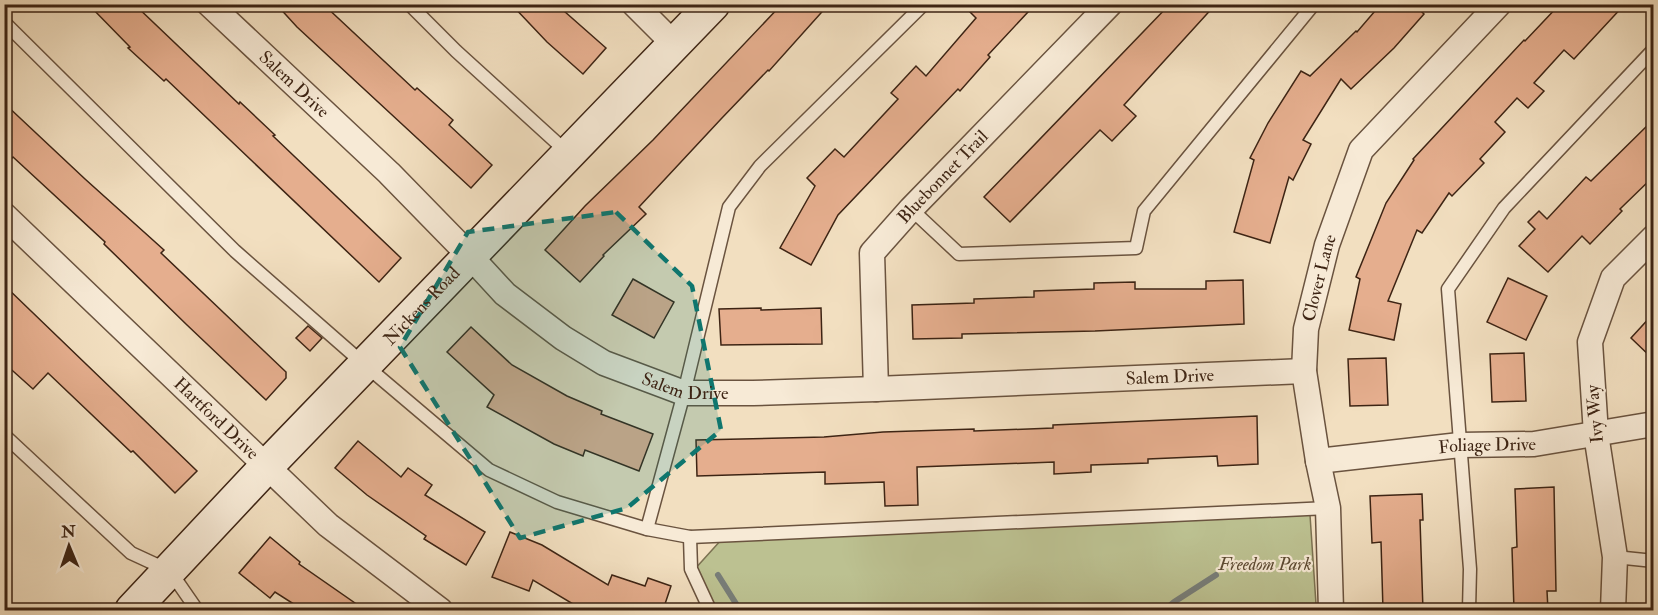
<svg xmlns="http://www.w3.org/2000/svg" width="1658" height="615" viewBox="0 0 1658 615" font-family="'IM FELL Double Pica',serif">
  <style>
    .green { fill: #bcc191; stroke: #7c7252; stroke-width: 1.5 }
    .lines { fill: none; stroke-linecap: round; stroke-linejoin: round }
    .stream { stroke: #787e79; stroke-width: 6 }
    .building { fill: #e5ae8e; stroke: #3d2414; stroke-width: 1.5 }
    .lane-casing { stroke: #6a533f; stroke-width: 15 }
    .street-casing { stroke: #6a533f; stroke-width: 27 }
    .secondary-casing { stroke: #3d2414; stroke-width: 36 }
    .lane { stroke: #f7ead6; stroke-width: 12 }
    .street { stroke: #f7ead6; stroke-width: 24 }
    .secondary { stroke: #f7ead6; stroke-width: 33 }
    .marked { fill: #0f766e; fill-opacity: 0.2; stroke: #0f766e; stroke-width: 4.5; stroke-dasharray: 12 8; stroke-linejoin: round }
    .labels { text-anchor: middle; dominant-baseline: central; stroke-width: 4.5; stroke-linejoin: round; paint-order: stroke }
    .street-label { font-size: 18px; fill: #3d2414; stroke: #f7ead6 }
    .park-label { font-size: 18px; font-style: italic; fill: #5d4b33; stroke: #f7ead6 }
  </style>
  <rect width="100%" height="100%" fill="#f2dfc0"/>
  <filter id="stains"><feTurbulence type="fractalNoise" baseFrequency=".00333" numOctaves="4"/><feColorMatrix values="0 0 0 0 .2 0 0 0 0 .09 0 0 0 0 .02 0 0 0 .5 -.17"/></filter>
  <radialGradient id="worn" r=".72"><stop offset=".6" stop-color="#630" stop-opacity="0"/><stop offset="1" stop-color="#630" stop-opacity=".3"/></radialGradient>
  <polygon class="green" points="1310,515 1316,604 1314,610 709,610 694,570 722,539"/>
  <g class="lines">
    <g class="stream">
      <polyline points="718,575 740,610"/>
      <polyline points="1165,610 1174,602 1216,575"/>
    </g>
  </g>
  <g class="building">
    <polygon points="88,4 134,4 239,104 240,102 275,135 273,136 401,258 379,282 166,79 164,81 128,48 130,47"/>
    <polygon points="276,4 323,4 415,90 417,88 453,120 449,125 492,165 471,188 297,27"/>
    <polygon points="511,4 556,4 606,48 583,74 547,42"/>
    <polygon points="782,4 829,4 769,71 768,70 721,119 639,207 646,214 603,255 604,256 580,282 545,250 585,206 653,140"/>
    <polygon points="962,4 1020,4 1028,12 988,55 990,57 960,91 958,89 838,215 811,265 780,248 815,186 807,178 835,149 844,157 898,99 891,93 916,66 926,76 976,18"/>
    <polygon points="1170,4 1216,4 1124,105 1136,116 1112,141 1100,130 1010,222 984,197"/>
    <polygon points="1381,4 1414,4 1424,14 1394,48 1351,89 1341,79 1303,140 1311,144 1293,180 1289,177 1270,243 1234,232 1254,160 1250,158 1268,123 1301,71 1310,76 1356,31 1357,32"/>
    <polygon points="1560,4 1625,4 1574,59 1564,50 1534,83 1544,91 1528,108 1517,98 1495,122 1505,132 1480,159 1484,163 1452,196 1449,193 1422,233 1417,230 1388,301 1401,304 1394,340 1349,330 1360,279 1356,277 1386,203 1414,160 1413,159 1524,40 1525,41"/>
    <polygon points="4,103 85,179 164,250 161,253 286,372 286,378 266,400 187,325 104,244 105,242 13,157 4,166"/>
    <polygon points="1653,120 1653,177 1620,209 1622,211 1590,244 1582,236 1548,272 1519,246 1535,229 1528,222 1539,211 1547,219 1586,177 1591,181"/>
    <polygon points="1508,278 1547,296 1526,340 1487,322"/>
    <polygon points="633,279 674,302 654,338 612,315"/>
    <polygon points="1243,280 1244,324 1095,331 962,334 962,338 913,339 912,305 974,303 974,299 1034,297 1034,291 1094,289 1094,283 1135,282 1135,289 1206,289 1206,281"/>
    <polygon points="4,285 197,471 175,493 133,451 131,452 48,373 33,389 4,363"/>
    <polygon points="761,308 761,310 821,308 822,344 721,345 719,309"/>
    <polygon points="1653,314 1653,359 1631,338"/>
    <polygon points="308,326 322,338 310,351 296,338"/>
    <polygon points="471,327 512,365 567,396 602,411 601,414 653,434 639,471 585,450 583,456 554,444 487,407 494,395 447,352"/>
    <polygon points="1524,353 1526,401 1492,402 1490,354"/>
    <polygon points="1386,358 1388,405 1350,406 1348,359"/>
    <polygon points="1257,416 1258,464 1218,466 1217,456 1148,459 1148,463 1091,465 1091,472 1054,474 1054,462 917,467 918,505 885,506 884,482 825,484 825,472 697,476 696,440 824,437 883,432 974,429 974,431 1053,428 1053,425"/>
    <polygon points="358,441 401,477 408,468 432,485 425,495 485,532 466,565 424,539 426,536 367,495 335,468"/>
    <polygon points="1554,487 1556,591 1547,591 1548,610 1514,610 1512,548 1517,547 1515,489"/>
    <polygon points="1422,494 1423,520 1420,520 1423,610 1383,610 1381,542 1372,543 1370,496"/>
    <polygon points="510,532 542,545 608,585 612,575 645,586 648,578 671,586 663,610 583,610 533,580 529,591 492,577"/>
    <polygon points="270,537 300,562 299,564 365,610 303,610 275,592 270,598 239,573"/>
  </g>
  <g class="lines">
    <defs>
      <g id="lane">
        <polyline points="409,4 456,51 568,153"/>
        <polyline points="4,22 235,251 365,365 489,470 557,502 647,529 690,537 1328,508"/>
        <polyline points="911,209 959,254 1136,248 1144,211 1314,4"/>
        <polyline points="4,435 131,553 170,571 197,610"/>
        <polyline points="647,529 684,393 729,207 760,166 924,4"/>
        <polyline points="690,537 691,569 710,610"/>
        <polyline points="1615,557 1654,561"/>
        <polyline points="1469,610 1470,569 1448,289 1504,208 1654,49"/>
      </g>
      <g id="street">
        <path id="s1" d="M 209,4 L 389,173 L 470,256 L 505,294 L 563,338 L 604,363 L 684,393 L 753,393 L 876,389 L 1304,371"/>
        <polyline points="634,4 674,44"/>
        <path id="s2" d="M 4,215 L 328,525 L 440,610"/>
        <path id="s3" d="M 876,389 L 872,253 L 911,209 L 1110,4"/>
        <path id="s4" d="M 1318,461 L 1460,445 L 1534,444 L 1654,424"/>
        <path id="s5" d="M 1331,610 L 1328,508 L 1318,461 L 1304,371 L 1306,329 L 1327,245 L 1361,150 L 1499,4"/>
        <polyline points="1613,610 1615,557 1596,434 1590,342 1613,278 1654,237"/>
      </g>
      <g id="secondary">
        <path id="s6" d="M 132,610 L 267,466 L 713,4"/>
      </g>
    </defs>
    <use href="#lane" class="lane-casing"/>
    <use href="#street" class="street-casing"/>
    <use href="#secondary" class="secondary-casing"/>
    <use href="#lane" class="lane"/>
    <use href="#street" class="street"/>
    <use href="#secondary" class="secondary"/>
  </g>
  <path class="marked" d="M 616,212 L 692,286 L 721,430 L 627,508 L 520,538 L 400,347 L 468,232 Z"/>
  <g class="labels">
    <g class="street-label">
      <text stroke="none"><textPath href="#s1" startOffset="117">Salem Drive</textPath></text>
      <text stroke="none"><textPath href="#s3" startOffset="240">Bluebonnet Trail</textPath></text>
      <text stroke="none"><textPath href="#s5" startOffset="336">Clover Lane</textPath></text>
      <text stroke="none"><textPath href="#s6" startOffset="420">Nickens Road</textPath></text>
      <text stroke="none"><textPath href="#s1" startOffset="1107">Salem Drive</textPath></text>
      <text stroke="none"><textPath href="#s1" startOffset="621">Salem Drive</textPath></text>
      <text transform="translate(1595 414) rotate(-95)">Ivy Way</text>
      <text stroke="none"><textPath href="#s2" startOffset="294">Hartford Drive</textPath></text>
      <text stroke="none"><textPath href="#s4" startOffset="170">Foliage Drive</textPath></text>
    </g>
    <g class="park-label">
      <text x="1265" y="564">Freedom Park</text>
    </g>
  </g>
  <rect width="1658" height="615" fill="none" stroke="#f2dfc0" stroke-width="24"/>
  <rect x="6" y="6" width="1646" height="603" fill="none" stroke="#3d2414" stroke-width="3"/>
  <rect x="12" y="12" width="1634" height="591" fill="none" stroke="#3d2414" stroke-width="1.5"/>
  <g transform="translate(69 546) rotate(358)" stroke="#f7ead6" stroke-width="4.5" paint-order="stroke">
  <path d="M0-4.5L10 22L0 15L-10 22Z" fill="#3d2414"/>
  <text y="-9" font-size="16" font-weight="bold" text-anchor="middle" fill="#3d2414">N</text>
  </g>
  <rect width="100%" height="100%" filter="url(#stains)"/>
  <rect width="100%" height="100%" fill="url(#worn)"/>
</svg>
